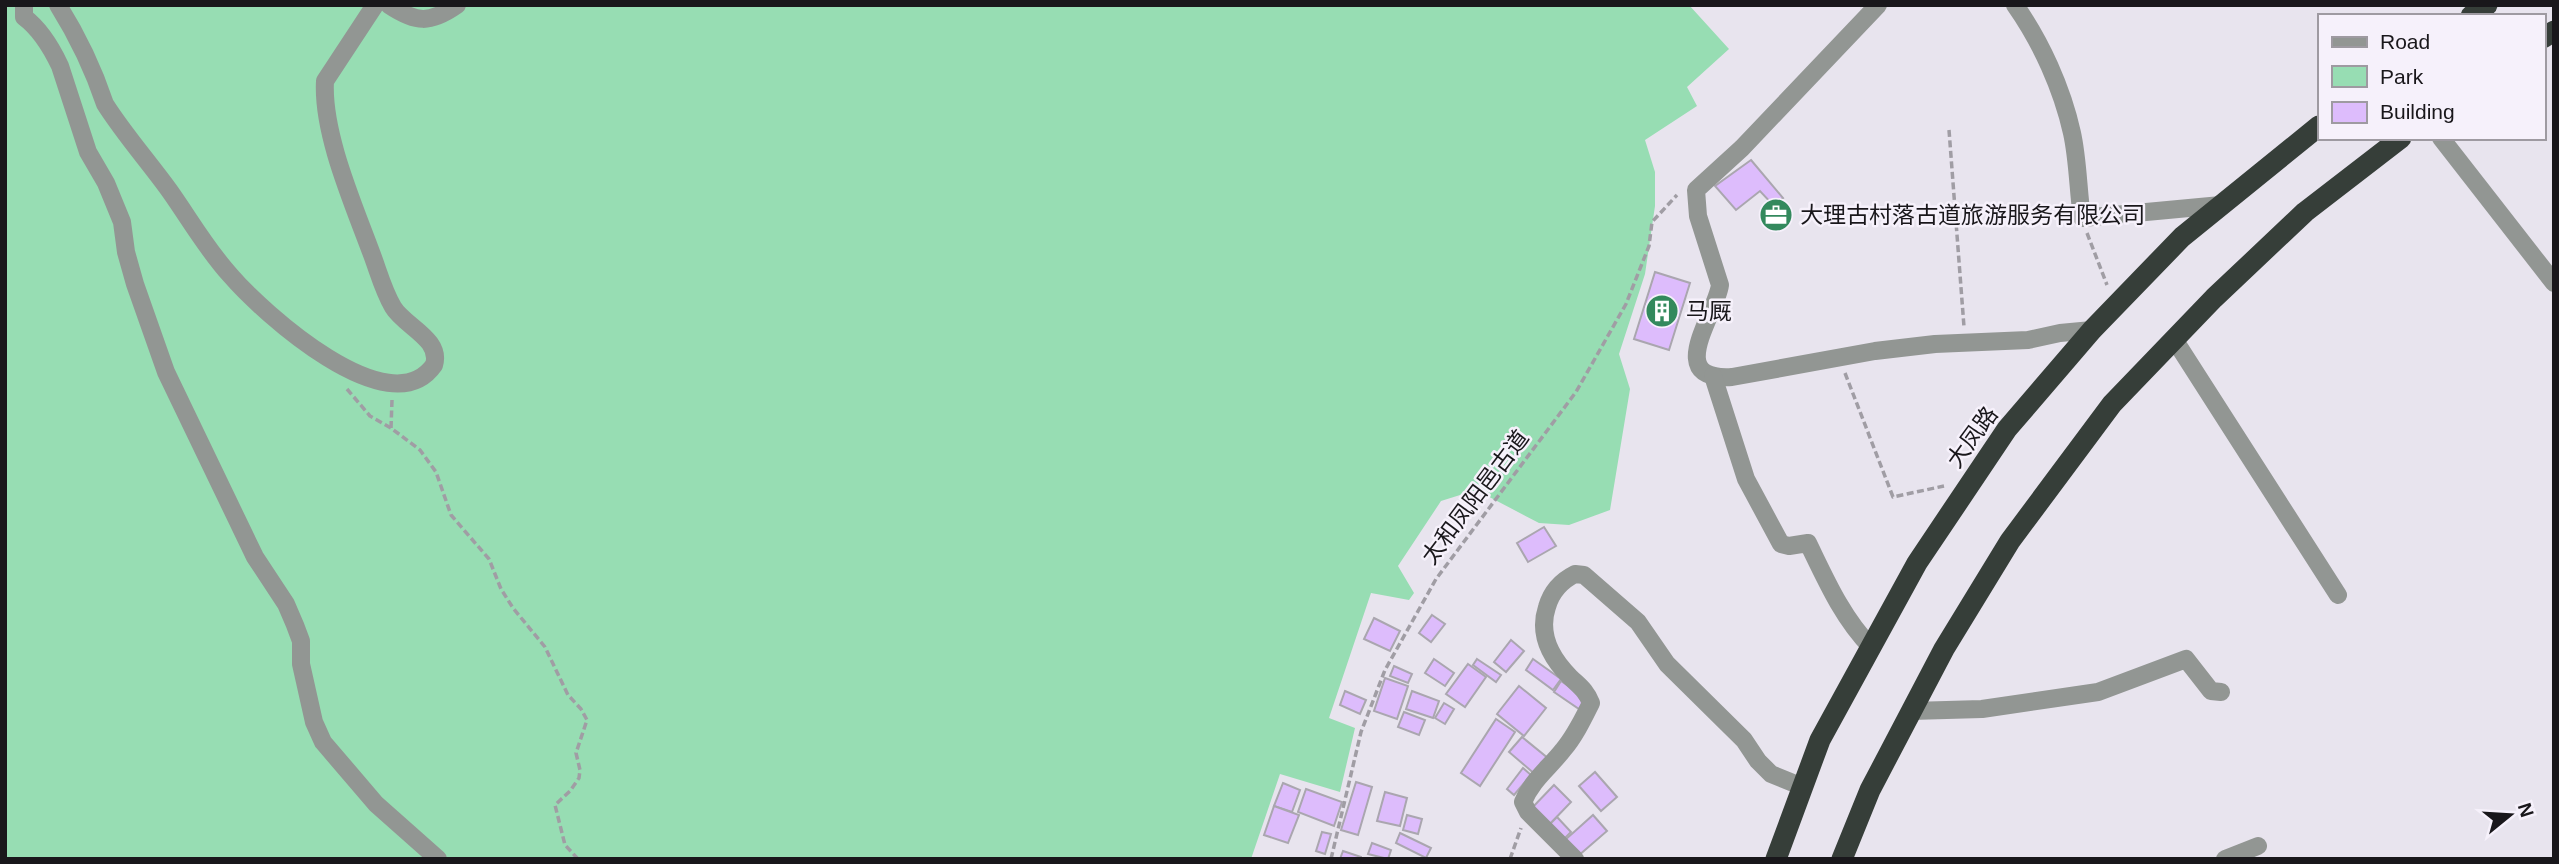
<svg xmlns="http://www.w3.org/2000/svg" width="2559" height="864" viewBox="0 0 2559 864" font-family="Arial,'Noto Sans SC',sans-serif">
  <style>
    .green { fill: #97ddb3 }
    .building { fill: #ddbcfc; stroke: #aaa6af; stroke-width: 2 }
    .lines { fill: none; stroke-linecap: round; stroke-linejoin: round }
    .path { stroke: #a09da4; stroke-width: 3.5; stroke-dasharray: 7 3.5; stroke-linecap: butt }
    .minor { stroke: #929693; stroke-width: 18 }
    .highway { stroke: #363e39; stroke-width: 21 }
    .labels { text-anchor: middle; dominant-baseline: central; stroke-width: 5; stroke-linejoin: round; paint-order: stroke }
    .poi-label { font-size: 23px; fill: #19171b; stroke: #f6f1fb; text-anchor: start }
    .street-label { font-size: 23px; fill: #19171b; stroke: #f6f1fb }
  </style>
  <rect width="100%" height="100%" fill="#e8e4ee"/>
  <polygon class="green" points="5,5 1689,5 1729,49 1687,87 1697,106 1645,140 1655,172 1655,206 1645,274 1619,354 1630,389 1610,510 1569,525 1539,523 1476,490 1441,501 1398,566 1414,593 1409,600 1371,593 1329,718 1355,728 1340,792 1280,774 1251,859 5,859"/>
  <g class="building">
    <polygon points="1751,160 1783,198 1773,205 1760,191 1736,210 1715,186"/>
    <polygon points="1655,272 1690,283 1669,350 1634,339"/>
    <polygon points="1544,527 1556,546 1528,562 1517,543"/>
    <polygon points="1432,615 1445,624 1431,642 1419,633"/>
    <polygon points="1374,618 1400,631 1390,651 1364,639"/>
    <polygon points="1511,640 1524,651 1506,672 1494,662"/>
    <polygon points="1434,659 1454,673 1445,686 1425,673"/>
    <polygon points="1477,659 1501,675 1496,682 1473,665"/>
    <polygon points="1533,659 1561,679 1553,690 1526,670"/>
    <polygon points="1468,664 1486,677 1465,707 1446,694"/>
    <polygon points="1394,666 1412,674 1408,683 1390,676"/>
    <polygon points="1385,678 1408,686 1397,719 1374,711"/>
    <polygon points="1561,681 1586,698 1579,709 1554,692"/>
    <polygon points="1519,686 1546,708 1524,736 1497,714"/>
    <polygon points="1345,691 1366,700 1360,714 1340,705"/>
    <polygon points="1412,691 1439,701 1433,718 1406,709"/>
    <polygon points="1444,703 1454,709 1445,724 1435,718"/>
    <polygon points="1404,712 1425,720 1419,735 1398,727"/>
    <polygon points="1496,719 1515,732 1480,786 1461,773"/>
    <polygon points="1522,737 1549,759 1536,775 1509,752"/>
    <polygon points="1523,768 1531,775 1514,795 1507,789"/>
    <polygon points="1595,772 1617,797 1601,811 1579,786"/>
    <polygon points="1356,782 1372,787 1358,835 1341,830"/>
    <polygon points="1283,783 1300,790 1292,812 1274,806"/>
    <polygon points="1554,785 1571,802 1547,827 1530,810"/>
    <polygon points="1306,789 1342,802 1334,826 1298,812"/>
    <polygon points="1385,792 1407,798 1400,826 1377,821"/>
    <polygon points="1274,806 1299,815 1288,843 1264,835"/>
    <polygon points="1407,815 1422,819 1418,834 1403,830"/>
    <polygon points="1593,815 1607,831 1578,856 1565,840"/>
    <polygon points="1557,817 1571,832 1562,841 1547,827"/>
    <polygon points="1322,832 1331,834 1325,854 1316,851"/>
    <polygon points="1400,833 1431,848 1426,858 1396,843"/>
    <polygon points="1372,843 1391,850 1388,859 1368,854"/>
    <polygon points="1343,851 1361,857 1361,859 1340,859"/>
  </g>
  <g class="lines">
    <g class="path">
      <polyline points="1949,130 1964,327"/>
      <polyline points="2087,233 2107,285"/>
      <polyline points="1845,373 1893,497 1944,486"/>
      <polyline points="347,389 370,416 391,428 420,450 436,472 451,515 489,559 501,589 513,608 545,647 568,695 581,709 587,720 576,753 580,770 579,778 570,791 555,805 565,845 578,859"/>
      <polyline points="391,428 392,400"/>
      <polyline points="1331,859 1361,732 1385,670 1436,579 1576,392 1626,304 1649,246 1652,222 1677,195"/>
      <polyline points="1510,859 1521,828"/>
    </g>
    <g class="minor">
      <path d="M 24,5 L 24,17 C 40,29 52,49 60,66 L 88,152 L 106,183 L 122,222 L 126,252 L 135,284 L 166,372 L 255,557 L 286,604 L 295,625 L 301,641 L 301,664 L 314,722 L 323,742 L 376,804 L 438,859"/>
      <path d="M 58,5 C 78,37 93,68 105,104 C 124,134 148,161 169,190 C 189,218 207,250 231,276 C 262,312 390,428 434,365 C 442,339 404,326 393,307 C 383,290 378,270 371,252 C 353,203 322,133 325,81 L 375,5"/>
      <path d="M 389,5 C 416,23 430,24 457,5"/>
      <path d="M 1878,5 L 1742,148 L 1696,190 L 1698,216 L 1720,285 C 1716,315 1663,381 1732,377 L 1875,351 L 1935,344 L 2028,340 L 2060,333 L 2092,330"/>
      <path d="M 2015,5 C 2041,42 2062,88 2072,133 C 2078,160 2078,190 2082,218 L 2221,205"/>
      <polyline points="2441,138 2554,283"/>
      <polyline points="2174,339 2338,595"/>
      <path d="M 1713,376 L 1746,479 L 1781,544 L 1789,546 L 1808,543 C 1826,580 1842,617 1871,647"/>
      <polyline points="1911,711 1982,709 2098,692 2186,659 2211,691 2221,692"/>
      <path d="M 1575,859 L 1528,812 L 1523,802 C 1532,780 1549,768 1563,750 C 1575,736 1583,719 1591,703 C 1586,690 1579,686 1570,677 C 1551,658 1538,634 1547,607 C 1551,593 1561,581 1575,574 L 1584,575 L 1638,622 L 1667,664 L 1744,740 L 1758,761 L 1771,774 L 1803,787"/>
      <polyline points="2225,859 2258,846"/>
    </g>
    <g class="highway">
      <polyline points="2471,16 2487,5"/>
      <polyline points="2543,38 2554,31"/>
      <polyline points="1776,859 1820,740 1917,563 2007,429 2092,330 2182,237 2319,126"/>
      <polyline points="1842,859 1870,790 1944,649 2010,541 2112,404 2214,298 2305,212 2401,138"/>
    </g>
  </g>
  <defs>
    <symbol id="office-disc" viewBox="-11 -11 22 22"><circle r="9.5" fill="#33895d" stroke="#f6f1fb"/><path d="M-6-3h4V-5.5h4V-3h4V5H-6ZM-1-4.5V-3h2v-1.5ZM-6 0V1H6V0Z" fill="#fff"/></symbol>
    <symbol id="building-disc" viewBox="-11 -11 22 22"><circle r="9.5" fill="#33895d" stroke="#f6f1fb"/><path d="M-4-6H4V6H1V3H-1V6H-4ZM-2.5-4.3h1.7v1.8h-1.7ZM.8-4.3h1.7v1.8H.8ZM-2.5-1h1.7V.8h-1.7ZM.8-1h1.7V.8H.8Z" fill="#fff"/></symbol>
  </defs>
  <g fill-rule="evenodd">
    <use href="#office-disc" x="1757" y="196" width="38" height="38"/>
    <use href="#building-disc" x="1643" y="292" width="38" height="38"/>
  </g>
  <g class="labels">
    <g class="poi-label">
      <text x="1800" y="215">大理古村落古道旅游服务有限公司</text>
      <text x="1686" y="311">马厩</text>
    </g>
    <g class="street-label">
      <text transform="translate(1972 437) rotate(-54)">大凤路</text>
      <text transform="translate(1475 497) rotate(-53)">太和凤阳邑古道</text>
    </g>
  </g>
  <rect width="2559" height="864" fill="none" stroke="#19171b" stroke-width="14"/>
  <rect x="2318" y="14" width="228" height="126" fill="#f6f1fb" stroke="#9e9aa1" stroke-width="2"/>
  <rect x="2332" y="37" width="35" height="10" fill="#929693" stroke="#9e9aa1" stroke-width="2"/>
  <text x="2380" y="49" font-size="21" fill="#19171b">Road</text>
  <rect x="2332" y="66" width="35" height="21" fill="#97ddb3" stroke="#9e9aa1" stroke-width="2"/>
  <text x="2380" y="84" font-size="21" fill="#19171b">Park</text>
  <rect x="2332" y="102" width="35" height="21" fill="#ddbcfc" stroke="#9e9aa1" stroke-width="2"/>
  <text x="2380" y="119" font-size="21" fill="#19171b">Building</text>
  <g transform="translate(2510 815) rotate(72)" stroke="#f6f1fb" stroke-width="5" paint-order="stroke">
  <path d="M0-5L12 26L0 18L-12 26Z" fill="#19171b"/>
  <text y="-10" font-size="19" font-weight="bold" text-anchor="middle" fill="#19171b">N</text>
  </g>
</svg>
